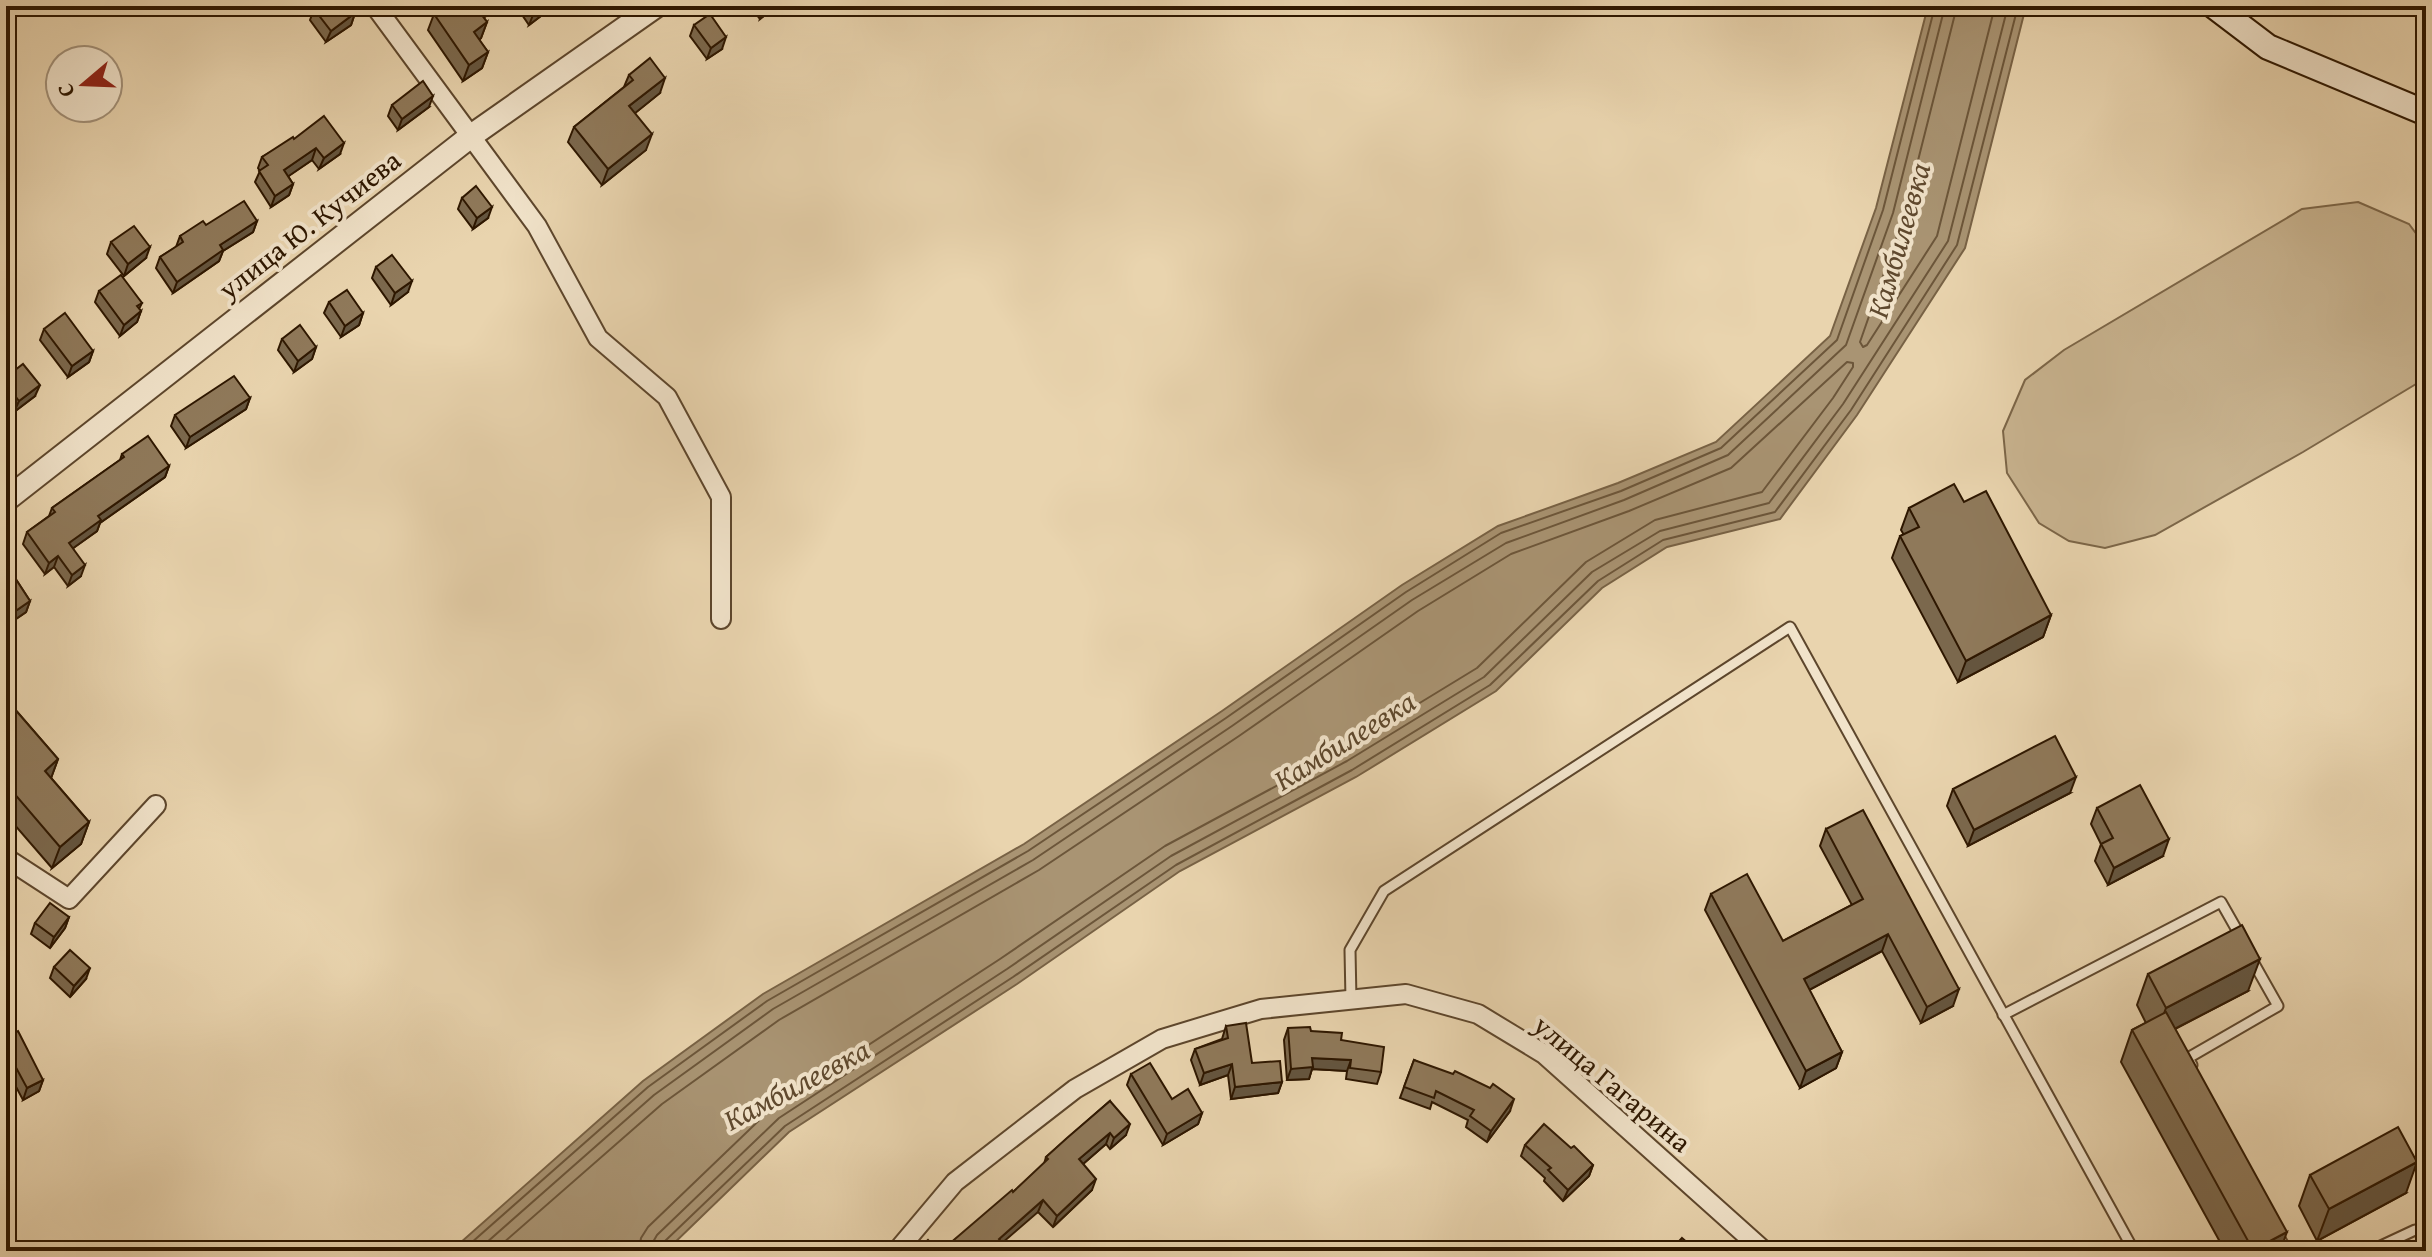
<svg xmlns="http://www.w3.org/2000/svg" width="2432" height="1257" viewBox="0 0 2432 1257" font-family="'Gentium Book Plus',serif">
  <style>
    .green { fill: #c9b490; stroke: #7c6648; stroke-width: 2 }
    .water { fill: #a99473; stroke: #786245; stroke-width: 2 }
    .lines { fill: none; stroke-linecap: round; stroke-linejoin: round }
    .shore { stroke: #6c563a; stroke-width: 2 }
    .service-casing { stroke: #5d462c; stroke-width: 13 }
    .minor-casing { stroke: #5d462c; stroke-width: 22 }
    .tertiary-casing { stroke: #5d462c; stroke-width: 26 }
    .secondary-casing { stroke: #2e1700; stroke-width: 28 }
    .service { stroke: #f1e3ca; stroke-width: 9 }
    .minor { stroke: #f1e3ca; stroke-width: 18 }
    .tertiary { stroke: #f1e3ca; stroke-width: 22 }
    .secondary { stroke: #f1e3ca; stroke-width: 24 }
    .wall { fill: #7b684d; stroke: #2e1700; stroke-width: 2 }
    .shaded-wall { fill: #64553f; stroke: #2e1700; stroke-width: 2 }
    .building { fill: #8f795a; stroke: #2e1700; stroke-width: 2 }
    .labels { text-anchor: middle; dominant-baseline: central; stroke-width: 8; stroke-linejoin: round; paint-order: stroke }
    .street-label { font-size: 28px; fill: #2e1700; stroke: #f1e3ca }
    .water-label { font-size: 30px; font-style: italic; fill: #5f492e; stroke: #f1e3ca }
  </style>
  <rect width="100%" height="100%" fill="#e9d4ae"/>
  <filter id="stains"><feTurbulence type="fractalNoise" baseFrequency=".0025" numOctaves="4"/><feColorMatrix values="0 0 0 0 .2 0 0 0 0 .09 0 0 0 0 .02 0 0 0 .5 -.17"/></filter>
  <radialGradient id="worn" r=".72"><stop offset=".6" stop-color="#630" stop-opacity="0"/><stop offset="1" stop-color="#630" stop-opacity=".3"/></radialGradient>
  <polygon class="green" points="2358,202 2409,224 2426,247 2426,378 2303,452 2155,535 2105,548 2069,541 2039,523 2007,473 2003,431 2025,380 2064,350 2302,209"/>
  <polygon class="water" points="1928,6 2026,6 1965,248 1857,415 1780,519 1667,547 1602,588 1496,691 1356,777 1180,871 1017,984 789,1132 666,1251 451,1251 643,1081 763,994 1024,844 1222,711 1402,585 1498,526 1618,483 1716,442 1830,336 1876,208"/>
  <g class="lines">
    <g class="shore">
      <polyline points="1957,6 1904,216 1860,342 1863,347 1867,345 1937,236 1995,6"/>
      <polyline points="462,1251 648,1087 767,1001 1028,851 1226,718 1406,592 1501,533 1621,491 1721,448 1837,340 1883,210 1935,6"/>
      <polyline points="477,1251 654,1095 773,1009 1033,860 1232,726 1412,600 1506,543 1624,500 1728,455 1846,345 1893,213 1945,6"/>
      <polyline points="494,1251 662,1104 779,1020 1039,870 1239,736 1418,611 1511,554 1629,511 1731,468 1847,362 1853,363 1853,367 1833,398 1762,492 1655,520 1586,562 1477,668 1341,751 1165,846 1000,959 772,1108 648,1227 641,1238 639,1251"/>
      <polyline points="651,1251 653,1242 657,1235 779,1118 1007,969 1171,856 1347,761 1484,677 1592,572 1660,531 1769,503 1843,404 1948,241 2008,6"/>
      <polyline points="661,1251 664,1242 785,1126 1013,977 1176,865 1352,770 1490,685 1598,581 1663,540 1775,512 1851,410 1957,245 2018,6"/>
    </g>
    <defs>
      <g id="service">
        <polyline points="1351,1000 1350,950 1384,891 1790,627 2134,1251"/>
        <polyline points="2003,1015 2221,902 2242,939"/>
        <polyline points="2192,1065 2188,1058 2278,1006 2252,960"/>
        <polyline points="2278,1235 2283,1244 2291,1251"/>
        <polyline points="2370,1251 2415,1230"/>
      </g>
      <g id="minor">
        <polyline points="375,6 537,226 598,338 667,397 721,497 721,619"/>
        <polyline points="6,858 69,899 156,805"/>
        <polyline points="897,1251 955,1182 1075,1089 1162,1039 1261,1009 1406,994 1478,1014 1544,1054 1764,1251"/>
      </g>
      <polyline id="tertiary" points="6,500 471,136 656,6"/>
      <polyline id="secondary" points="2214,6 2268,47 2426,113"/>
    </defs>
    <use href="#service" class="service-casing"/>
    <use href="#minor" class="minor-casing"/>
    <use href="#tertiary" class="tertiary-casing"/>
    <use href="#secondary" class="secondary-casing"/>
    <use href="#service" class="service"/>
    <use href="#minor" class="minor"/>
    <use href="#tertiary" class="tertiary"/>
    <use href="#secondary" class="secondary"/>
  </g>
  <g class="wall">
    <polygon points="516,6 554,6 529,25"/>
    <polygon points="750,6 776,6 760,19"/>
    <polygon points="314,9 355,13 351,25 326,42 310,20"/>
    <polygon points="434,14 484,18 487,22 481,38 479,40 488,52 482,68 463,81 428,30"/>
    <polygon points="694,25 722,49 707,59 690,36"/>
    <polygon points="629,75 660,93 635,113 646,150 602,185 568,142 574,127 624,87"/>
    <polygon points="392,105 429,107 398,130 388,116"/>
    <polygon points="294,139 340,154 319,169 312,160 288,176 293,184 289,195 271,207 255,182 260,171 258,168 262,157"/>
    <polygon points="462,198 488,218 473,229 458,209"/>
    <polygon points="257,221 253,232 223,251 219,261 173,293 156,268 160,257 176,247 180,236 206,225"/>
    <polygon points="111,242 146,258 124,276 107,254"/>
    <polygon points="376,267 408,292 391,305 372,278"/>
    <polygon points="99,291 142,303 139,309 141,311 137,322 120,336 95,302"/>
    <polygon points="329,302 363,313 359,325 341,337 324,313"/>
    <polygon points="44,329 93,351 89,362 68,377 40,340"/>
    <polygon points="282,339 316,347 312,359 294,372 278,350"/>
    <polygon points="6,377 35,396 14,412 6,401"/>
    <polygon points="250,398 246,409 186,448 171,426 175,415"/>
    <polygon points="122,454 169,466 165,477 100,523 97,531 73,548 81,576 68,586 54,567 45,574 23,544 27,532 49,516 52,508 120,460"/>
    <polygon points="1964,502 2051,615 2043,637 1958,682 1892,558 1900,536 1904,535 1901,530 1909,508"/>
    <polygon points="6,564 30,601 26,612 10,623 6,617"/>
    <polygon points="6,699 58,759 51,778 89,822 81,844 52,868 6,815"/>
    <polygon points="1953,789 2070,793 1968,846 1947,806"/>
    <polygon points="2097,808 2163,856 2108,885 2095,861 2101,844 2091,824"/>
    <polygon points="1826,829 1953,1006 1921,1023 1882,951 1809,990 1842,1052 1836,1068 1800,1088 1705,910 1711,894 1783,941 1852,905 1820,846"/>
    <polygon points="69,917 65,928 50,948 31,934 35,923"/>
    <polygon points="54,967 86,979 70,997 50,978"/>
    <polygon points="2148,974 2248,991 2175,1029 2280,1251 2225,1251 2121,1062 2132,1030 2146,1023 2137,1005"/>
    <polygon points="1226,1026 1252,1063 1282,1082 1278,1093 1231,1099 1228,1075 1200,1085 1191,1060 1195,1049 1222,1039"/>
    <polygon points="1288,1028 1311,1031 1341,1040 1381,1072 1377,1084 1346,1079 1347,1071 1312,1069 1309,1079 1287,1080 1284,1040"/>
    <polygon points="6,1037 43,1080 39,1091 23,1100 6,1068"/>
    <polygon points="1414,1060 1510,1111 1487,1142 1466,1127 1468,1120 1432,1102 1430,1109 1400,1098"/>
    <polygon points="1131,1074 1172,1099 1202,1113 1198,1124 1163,1145 1127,1085"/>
    <polygon points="1110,1101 1126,1135 1110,1149 1106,1144 1083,1164 1092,1190 1053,1227 1038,1212 941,1251 1013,1192 1044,1164 1046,1157"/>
    <polygon points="1525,1145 1571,1148 1593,1165 1589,1176 1563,1201 1544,1181 1545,1178 1521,1156"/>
    <polygon points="2310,1175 2406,1193 2317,1241 2299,1206"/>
  </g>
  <g class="shaded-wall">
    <polygon points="484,6 501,6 473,25 478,10"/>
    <polygon points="540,6 554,6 529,25 535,10"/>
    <polygon points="766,6 776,6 760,19 764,7"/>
    <polygon points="355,13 351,25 326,42 331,31"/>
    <polygon points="487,22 481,38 468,47 474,32"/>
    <polygon points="726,37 722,49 707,59 711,48"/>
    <polygon points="488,52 482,68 463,81 469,65"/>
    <polygon points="665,78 660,93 624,122 629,106"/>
    <polygon points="433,96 429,107 398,130 402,119"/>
    <polygon points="652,134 646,150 602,185 608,169"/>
    <polygon points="344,143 340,154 319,169 324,158"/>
    <polygon points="316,148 312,160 280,182 284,170"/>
    <polygon points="293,184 289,195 271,207 275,196"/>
    <polygon points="492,207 488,218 473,229 477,218"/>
    <polygon points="257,221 253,232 223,251 219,261 173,293 177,282 220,245"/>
    <polygon points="150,247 146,258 124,276 128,264"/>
    <polygon points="412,281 408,292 391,305 395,293"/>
    <polygon points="141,311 137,322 120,336 124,325"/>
    <polygon points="363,313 359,325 341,337 345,326"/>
    <polygon points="316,347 312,359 294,372 298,361"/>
    <polygon points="93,351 89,362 68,377 72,366"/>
    <polygon points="40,385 35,396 14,412 19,401"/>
    <polygon points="250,398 246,409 186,448 190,437"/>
    <polygon points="169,466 165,477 100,523 97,531 65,554 69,543 98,516"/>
    <polygon points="58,556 54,567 45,574 49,563"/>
    <polygon points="85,565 81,576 68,586 72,575"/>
    <polygon points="30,601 26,612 10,623 14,612"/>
    <polygon points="2051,615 2043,637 1958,682 1966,661"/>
    <polygon points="58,759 50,781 45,771"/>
    <polygon points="2076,777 2070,793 1968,846 1974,830"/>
    <polygon points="89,822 81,844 52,868 60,847"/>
    <polygon points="2169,839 2163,856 2108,885 2114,868"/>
    <polygon points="69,917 65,928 50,948 54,937"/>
    <polygon points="1888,934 1882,951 1798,996 1804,979"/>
    <polygon points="2260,959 2248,991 2155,1039 2166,1008"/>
    <polygon points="90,968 86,979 70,997 74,986"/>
    <polygon points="1959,989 1953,1006 1921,1023 1927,1007"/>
    <polygon points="1842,1052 1836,1068 1800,1088 1806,1071"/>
    <polygon points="1312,1058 1351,1060 1347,1071 1312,1069 1309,1079 1287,1080 1291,1069"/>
    <polygon points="1232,1064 1228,1075 1200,1085 1204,1073"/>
    <polygon points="43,1080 39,1091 23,1100 27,1088"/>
    <polygon points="1282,1082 1278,1093 1231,1099 1235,1087"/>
    <polygon points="1514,1099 1510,1111 1487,1142 1491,1131"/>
    <polygon points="1202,1113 1198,1124 1163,1145 1167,1134"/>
    <polygon points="1130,1124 1126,1135 1110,1149 1114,1138"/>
    <polygon points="1110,1133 1106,1144 1075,1171 1079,1159"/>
    <polygon points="12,1152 8,1163 6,1164 6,1156"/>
    <polygon points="2417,1162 2406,1193 2317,1241 2329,1209"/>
    <polygon points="1593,1165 1589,1176 1563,1201 1568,1190"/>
    <polygon points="1096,1179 1092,1190 1053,1227 1057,1216"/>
    <polygon points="1043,1200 1038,1212 994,1250 999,1239"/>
    <polygon points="2287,1232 2280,1251 2253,1251 2253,1250"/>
  </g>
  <g class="building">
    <polygon points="318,6 349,6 355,13 331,31 314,9"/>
    <polygon points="446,6 484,6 478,10 487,22 474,32 488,52 469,65 434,14"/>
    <polygon points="710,14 726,37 711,48 694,25"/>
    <polygon points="650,58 665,78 629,106 652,134 608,169 574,127 633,80 629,75"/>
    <polygon points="423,81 433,96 402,119 392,105"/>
    <polygon points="324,116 344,143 324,158 316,148 284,170 293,184 275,196 259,171 268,165 262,157 293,137 294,139"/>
    <polygon points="476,186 492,207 477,218 462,198"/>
    <polygon points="244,201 257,221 220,245 223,250 177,282 160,257 183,242 180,236 203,221 206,225"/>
    <polygon points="134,226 150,247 128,264 111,242"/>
    <polygon points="392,255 412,281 395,293 376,267"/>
    <polygon points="121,275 142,303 137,306 141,311 124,325 99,291"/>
    <polygon points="347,290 363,313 345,326 329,302"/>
    <polygon points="65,313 93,351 72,366 44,329"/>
    <polygon points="300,325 316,347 298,361 282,339"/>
    <polygon points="23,364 40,385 19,401 6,384 6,377"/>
    <polygon points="234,376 250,398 190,437 175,415"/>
    <polygon points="148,436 169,466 98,516 101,520 69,543 85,565 72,575 58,556 49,563 27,532 55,512 52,508 124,457 122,454"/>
    <polygon points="1954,484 1964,502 1986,491 2051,615 1966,661 1900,536 1919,527 1909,508"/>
    <polygon points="6,564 30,601 14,612 6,600"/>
    <polygon points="6,699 58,759 45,771 89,822 60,847 6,784"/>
    <polygon points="2055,736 2076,777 1974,830 1953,789"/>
    <polygon points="2140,785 2169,839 2114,868 2101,844 2113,838 2097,808"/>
    <polygon points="1863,810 1959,989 1927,1007 1888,934 1804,979 1842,1052 1806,1071 1711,894 1747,874 1783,941 1863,899 1826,829"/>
    <polygon points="50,903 69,917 54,937 35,923"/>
    <polygon points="2242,925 2260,959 2166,1008 2148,974"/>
    <polygon points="70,950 90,968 74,986 54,967"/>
    <polygon points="2166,1012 2287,1232 2253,1250 2132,1030"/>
    <polygon points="1246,1023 1252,1063 1280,1061 1282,1082 1235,1087 1232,1064 1204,1073 1195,1049 1228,1038 1226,1026"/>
    <polygon points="1310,1027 1311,1031 1342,1033 1341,1040 1384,1047 1381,1072 1350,1068 1351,1060 1312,1058 1313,1067 1291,1069 1288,1028"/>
    <polygon points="18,1031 43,1080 27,1088 6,1049 6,1037"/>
    <polygon points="1414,1060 1453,1074 1455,1071 1490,1088 1493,1084 1514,1099 1491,1131 1470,1116 1474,1110 1436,1091 1434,1098 1404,1087"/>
    <polygon points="1150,1063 1172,1099 1188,1089 1202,1113 1167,1134 1131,1074"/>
    <polygon points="1110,1101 1130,1124 1114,1138 1110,1133 1079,1159 1096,1179 1057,1216 1043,1200 999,1239 1009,1251 941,1251 1012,1190 1013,1192 1048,1159 1046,1157 1067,1138"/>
    <polygon points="1544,1124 1571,1148 1574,1146 1593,1165 1568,1190 1548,1170 1551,1168 1525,1145"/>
    <polygon points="2398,1127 2417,1162 2329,1209 2310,1175"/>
    <polygon points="6,1143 12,1152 6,1156"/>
    <polygon points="1682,1238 1697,1251 1670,1251"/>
    <polygon points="928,1240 939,1251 916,1251"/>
  </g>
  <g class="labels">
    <g class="street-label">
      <text transform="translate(309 224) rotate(-38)">улица Ю. Кучиева</text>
      <text transform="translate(1613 1083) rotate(40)">улица Гагарина</text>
    </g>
    <g class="water-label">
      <text transform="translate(1898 240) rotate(-74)">Камбилеевка</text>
      <text transform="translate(1344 740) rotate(-32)">Камбилеевка</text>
      <text transform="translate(796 1084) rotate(-28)">Камбилеевка</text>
    </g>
  </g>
  <rect width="2432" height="1257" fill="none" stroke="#e9d4ae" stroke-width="32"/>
  <rect x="8" y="8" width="2416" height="1241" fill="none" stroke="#2e1700" stroke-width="4"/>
  <rect x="16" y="16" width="2400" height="1225" fill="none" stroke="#2e1700" stroke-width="2"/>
  <g transform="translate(84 84) rotate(251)"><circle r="38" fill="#f1e3ca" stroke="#a39179" stroke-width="2"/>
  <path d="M0-6L14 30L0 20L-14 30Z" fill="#8f2418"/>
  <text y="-12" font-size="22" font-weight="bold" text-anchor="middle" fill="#2e1700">С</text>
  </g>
  <rect width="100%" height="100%" filter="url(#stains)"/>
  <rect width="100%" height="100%" fill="url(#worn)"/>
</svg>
